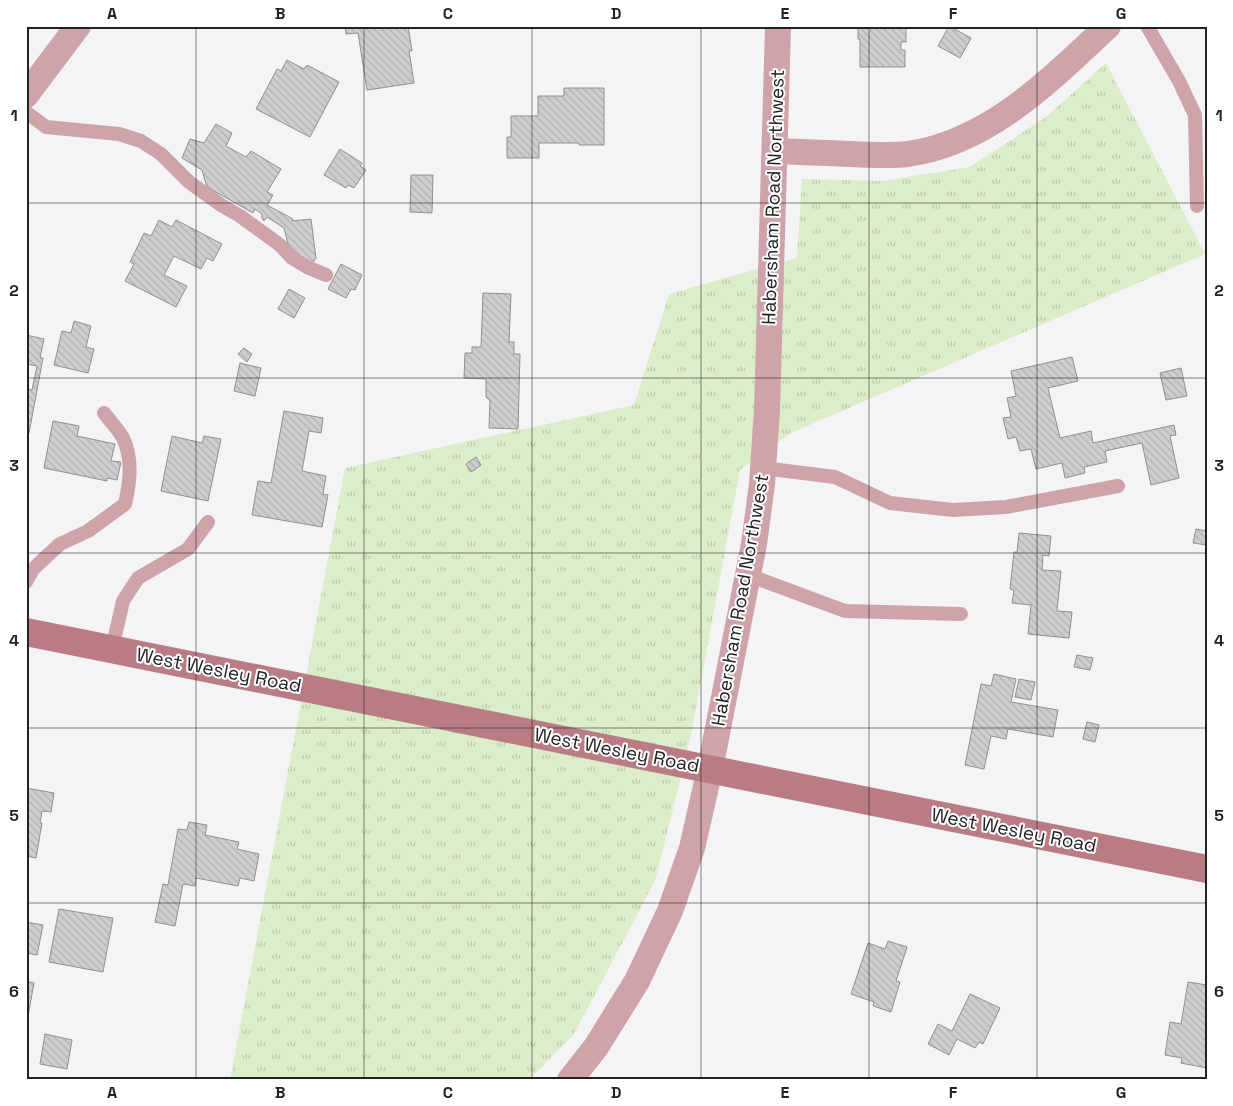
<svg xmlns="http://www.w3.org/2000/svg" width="1233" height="1106" viewBox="0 0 1233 1106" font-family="'Space Grotesk',sans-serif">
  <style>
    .grass { fill: url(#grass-tufts) }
    .building { fill: url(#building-back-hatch); stroke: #909092 }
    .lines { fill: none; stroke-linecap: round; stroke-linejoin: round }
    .lane { stroke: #cea3a9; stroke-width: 14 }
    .street { stroke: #cea3a9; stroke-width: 26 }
    .secondary { stroke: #b97c85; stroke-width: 28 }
    .grid { fill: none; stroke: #222223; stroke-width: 1; stroke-opacity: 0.55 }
    .labels { text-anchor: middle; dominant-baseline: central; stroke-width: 4; stroke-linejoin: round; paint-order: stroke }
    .street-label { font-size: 19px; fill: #222223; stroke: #fff }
    .neatline { fill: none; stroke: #222223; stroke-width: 2 }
    .grid-label { font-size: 16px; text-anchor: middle; font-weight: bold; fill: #222223 }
  </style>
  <defs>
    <pattern id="grass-tufts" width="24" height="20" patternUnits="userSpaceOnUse" patternTransform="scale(1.25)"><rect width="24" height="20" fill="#dcedc9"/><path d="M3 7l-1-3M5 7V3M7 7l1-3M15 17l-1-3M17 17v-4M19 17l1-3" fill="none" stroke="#bccbac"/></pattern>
    <pattern id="building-back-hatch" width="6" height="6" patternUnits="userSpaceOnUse" patternTransform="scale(1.25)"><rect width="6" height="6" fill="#ceced1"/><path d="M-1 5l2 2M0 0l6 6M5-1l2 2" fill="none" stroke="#b1b1b3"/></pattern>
  </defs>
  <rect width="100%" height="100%" fill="#f4f3f6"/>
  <polygon class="grass" points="1106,63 1205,254 791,433 740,470 690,740 655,881 574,1034 529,1080 230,1080 345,468 634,405 669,294 797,258 802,179 882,181 970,167 1046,117"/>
  <g class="building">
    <polygon points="345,26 408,26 412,51 409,51 414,83 367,90 358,33 346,34"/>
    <polygon points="858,26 906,26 906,42 901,42 901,50 905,50 905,67 860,67 860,39 858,39"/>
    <polygon points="949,26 971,38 960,58 938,46"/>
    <polygon points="287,60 304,69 307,65 339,82 310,137 256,109 277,69 281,71"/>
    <polygon points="564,88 604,88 604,145 579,145 579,143 539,143 539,158 507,158 507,137 511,137 511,116 538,116 538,96 564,96"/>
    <polygon points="216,124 232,133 226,146 246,157 251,151 281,169 267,192 273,195 267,205 293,219 292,221 311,219 316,258 312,264 290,252 284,228 267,217 264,221 262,218 262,214 255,209 253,213 207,187 202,170 182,158 190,139 204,143"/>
    <polygon points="340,149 362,163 360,166 366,170 354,188 348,185 346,188 324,175"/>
    <polygon points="411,175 433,175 432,213 410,212"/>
    <polygon points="159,220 172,227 176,220 222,244 213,261 207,258 201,269 174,256 164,275 187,286 176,307 125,281 134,264 130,262 144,233 151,236"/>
    <polygon points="341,264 362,275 355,290 351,289 346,298 328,289"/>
    <polygon points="289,289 305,298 294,318 278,309"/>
    <polygon points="483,293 511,294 509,342 514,342 514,354 520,354 518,429 489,428 490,401 486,397 486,379 464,378 465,353 472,353 472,347 481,347"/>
    <polygon points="74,321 91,326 86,347 94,349 88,373 54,365 62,331 71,333"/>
    <polygon points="26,335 44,339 40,358 43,358 29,433 26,433 26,389 32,390 37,366 26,364"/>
    <polygon points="244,348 252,354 247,362 238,354"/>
    <polygon points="1072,357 1078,381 1048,388 1060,438 1091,431 1093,443 1174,425 1176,435 1170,436 1179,478 1151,485 1142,443 1105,451 1107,462 1084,467 1085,473 1065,478 1062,463 1036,469 1031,449 1020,451 1016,437 1008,439 1003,418 1011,417 1007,398 1016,396 1011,371"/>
    <polygon points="240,363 261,368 255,396 234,391"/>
    <polygon points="1181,368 1187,396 1166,400 1160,373"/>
    <polygon points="284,411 323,418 321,433 309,431 302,471 326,476 323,494 328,495 322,527 252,515 258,481 271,483"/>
    <polygon points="53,421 79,426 77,436 115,444 111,461 121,462 117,480 107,478 107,481 44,468"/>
    <polygon points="172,436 202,443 204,436 221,439 208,501 161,491"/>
    <polygon points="476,457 481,465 471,472 466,464"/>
    <polygon points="1196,529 1207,531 1207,545 1193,543"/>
    <polygon points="1019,533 1051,536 1049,556 1043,555 1042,570 1061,571 1057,611 1072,612 1069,638 1028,634 1031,605 1012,603 1014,590 1010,589 1014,552 1017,552"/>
    <polygon points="1077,655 1093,658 1090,670 1074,667"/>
    <polygon points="994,674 1016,679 1011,702 1058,710 1053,737 1008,729 1006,739 991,736 984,769 965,765 981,684 991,686"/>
    <polygon points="1019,679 1035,682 1031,700 1015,697"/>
    <polygon points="1087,722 1099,725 1095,742 1083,739"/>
    <polygon points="26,788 54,793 51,812 42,811 40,823 42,823 36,858 26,856"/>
    <polygon points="189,822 207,825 205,835 239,842 237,849 259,854 254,881 240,878 238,886 196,878 195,886 183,884 175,926 155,922 163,884 168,885 178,829 187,830"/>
    <polygon points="59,909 113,918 103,972 49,962"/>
    <polygon points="26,922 43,925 37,955 26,953"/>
    <polygon points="888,941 907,947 896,981 900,982 891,1012 873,1006 874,1002 851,994 868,943 885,949"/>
    <polygon points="26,981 34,983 27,1022 26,1022"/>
    <polygon points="1188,982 1207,985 1207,1068 1181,1063 1182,1058 1165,1055 1170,1022 1181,1024"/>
    <polygon points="970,994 1000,1008 983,1044 979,1042 975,1048 957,1039 949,1055 928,1044 938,1024 952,1031"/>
    <polygon points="45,1034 72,1040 67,1069 40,1064"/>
  </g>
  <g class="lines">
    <g class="lane">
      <polyline points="1147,26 1179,81 1195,115 1197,206"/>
      <polyline points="26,112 46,127 119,134 141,141 161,154 189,182 203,192 221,205 240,216 280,245 292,258 307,267 326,275"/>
      <polyline points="763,468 835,477 890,503 953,510 1006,507 1118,486"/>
      <polyline points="748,575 845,611 961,614"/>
      <path d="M 26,582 L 33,569 L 60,544 L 88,531 L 125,504 C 130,482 133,459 123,438 C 118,429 110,421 104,413"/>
      <polyline points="112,649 123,601 138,578 188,549 208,522"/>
    </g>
    <g class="street">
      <polyline points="26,95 78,26"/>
      <path d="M 775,151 C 800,152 825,153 851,154 C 870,155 889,156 908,154 C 990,142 1050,80 1108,26"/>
      <polyline points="570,1080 596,1047 637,981 670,911 692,848 710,769 754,544 762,484 767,410 778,26"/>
    </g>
    <polyline class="secondary" points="26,632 1207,869"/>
  </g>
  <path class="grid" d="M 196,26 L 196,1080M 364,26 L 364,1080M 532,26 L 532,1080M 701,26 L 701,1080M 869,26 L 869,1080M 1037,26 L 1037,1080M 26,203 L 1207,203M 26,378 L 1207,378M 26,553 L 1207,553M 26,728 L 1207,728M 26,903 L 1207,903"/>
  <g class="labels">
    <g class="street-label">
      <text transform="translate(773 197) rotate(-88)">Habersham Road Northwest</text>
      <text transform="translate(740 600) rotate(-80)">Habersham Road Northwest</text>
      <text transform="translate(219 670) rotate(11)">West Wesley Road</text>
      <text transform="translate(617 750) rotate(11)">West Wesley Road</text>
      <text transform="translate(1014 830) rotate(11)">West Wesley Road</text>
    </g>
  </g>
  <rect width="1233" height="1106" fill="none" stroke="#ffffff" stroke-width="55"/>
  <rect x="28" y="28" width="1178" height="1050" class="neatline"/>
  <g class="grid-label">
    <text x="112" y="19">A</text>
    <text x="280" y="19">B</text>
    <text x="448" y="19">C</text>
    <text x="616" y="19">D</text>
    <text x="785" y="19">E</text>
    <text x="953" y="19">F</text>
    <text x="1121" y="19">G</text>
    <text x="14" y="121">1</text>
    <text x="1219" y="121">1</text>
    <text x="14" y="296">2</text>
    <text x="1219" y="296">2</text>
    <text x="14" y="471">3</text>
    <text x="1219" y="471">3</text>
    <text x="14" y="646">4</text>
    <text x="1219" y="646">4</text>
    <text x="14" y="821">5</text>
    <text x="1219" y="821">5</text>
    <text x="14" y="997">6</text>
    <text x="1219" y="997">6</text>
    <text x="112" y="1098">A</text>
    <text x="280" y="1098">B</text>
    <text x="448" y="1098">C</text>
    <text x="616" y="1098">D</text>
    <text x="785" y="1098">E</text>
    <text x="953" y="1098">F</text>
    <text x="1121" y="1098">G</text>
  </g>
</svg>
